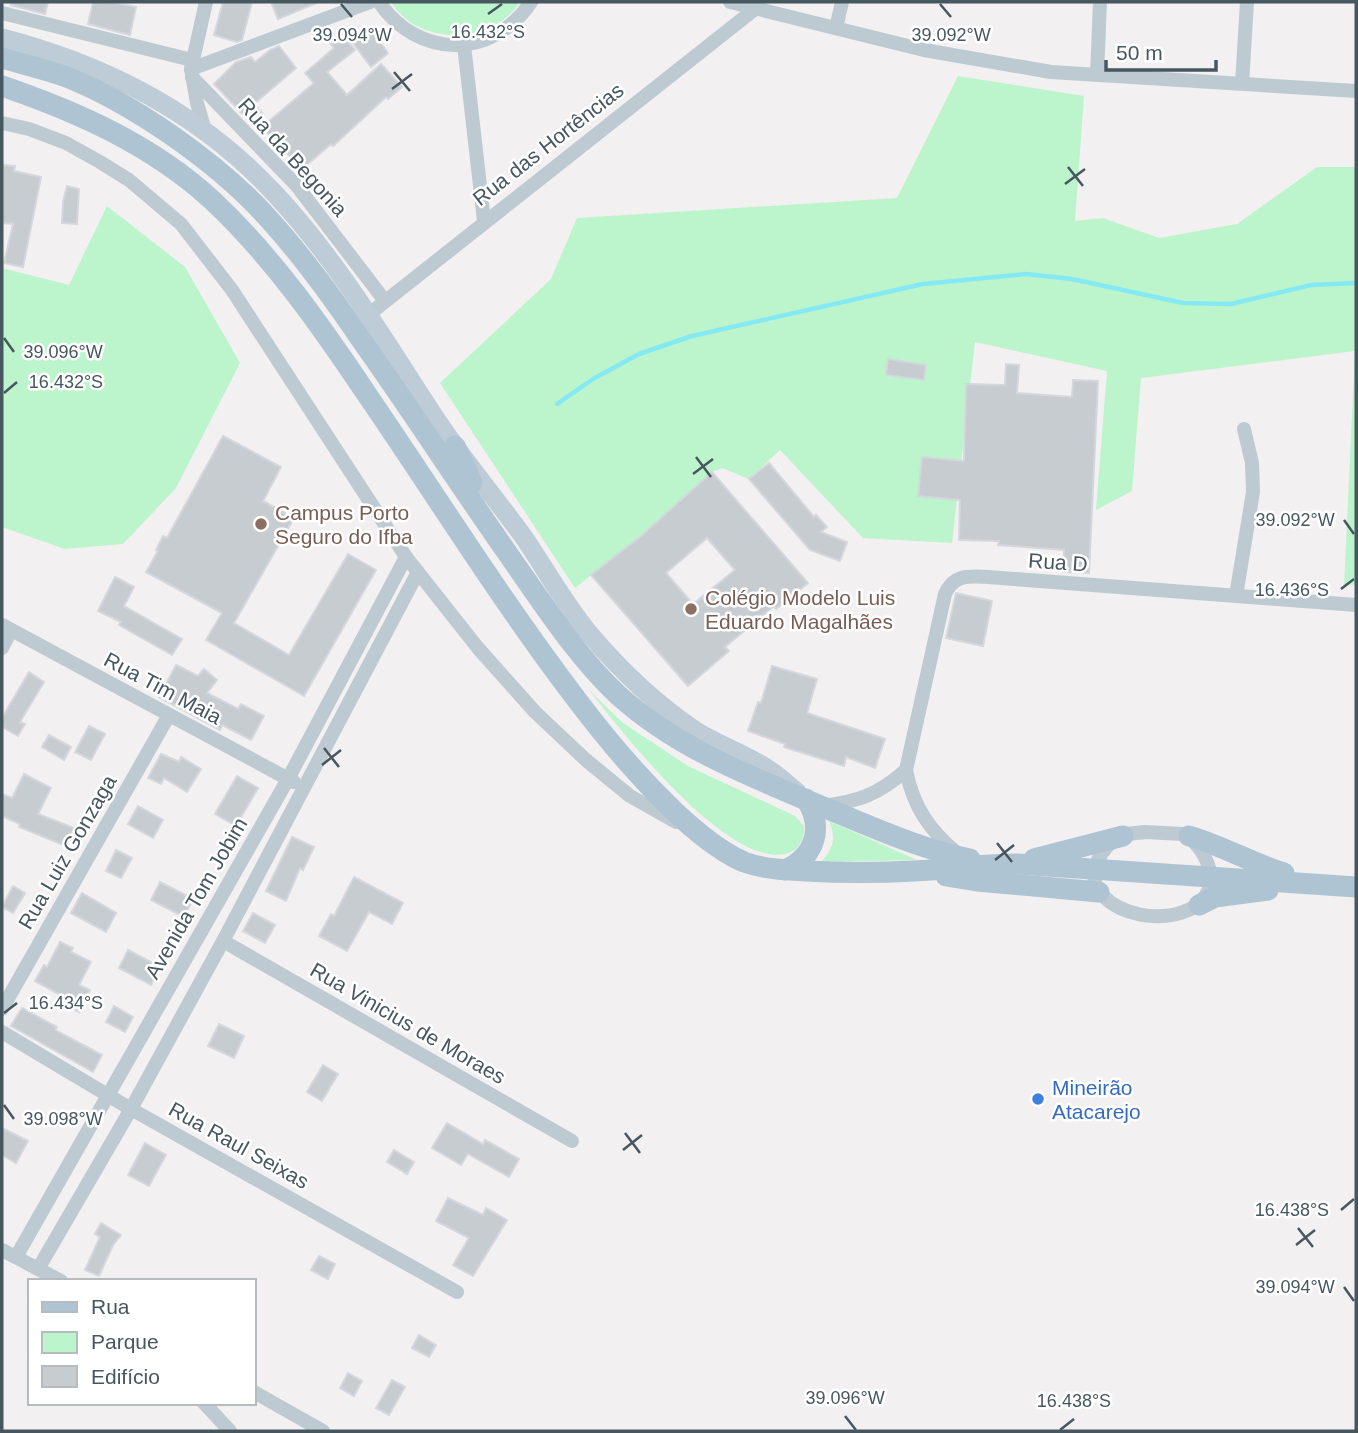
<svg xmlns="http://www.w3.org/2000/svg" width="1358" height="1433" viewBox="0 0 1358 1433" font-family="Helvetica,sans-serif">
  <style>
    .green { fill: #bcf4cc }
    .lines { fill: none; stroke-linecap: round; stroke-linejoin: round }
    .stream { stroke: #85e9f4; stroke-width: 4.5 }
    .building { fill: #c7ccd0; stroke: #d4d7dd; stroke-width: 2; fill-rule: evenodd }
    .street { stroke: #bdcad1; stroke-width: 14 }
    .secondary { stroke: #bdccd6; stroke-width: 19 }
    .primary { stroke: #aec4d2; stroke-width: 21 }
    .ticks { fill: none; stroke: #475760; stroke-width: 2.5 }
    .education-dot { fill: #8d6e63; stroke: #fff; stroke-width: 2.5 }
    .shop-dot { fill: #3f7fe0; stroke: #fff; stroke-width: 2.5 }
    .labels { text-anchor: middle; dominant-baseline: central; stroke-width: 5; stroke-linejoin: round; paint-order: stroke }
    .street-label { font-size: 21px; fill: #475760; stroke: #fff }
    .education-label { font-size: 21px; fill: #785e54; stroke: #fff; text-anchor: start }
    .shop-label { font-size: 21px; fill: #366cbe; stroke: #fff; text-anchor: start }
    .ticks-label { font-size: 18px; text-anchor: middle; fill: #475760; stroke: #fff; stroke-width: 5; stroke-linejoin: round; paint-order: stroke }
  </style>
  <rect width="100%" height="100%" fill="#f3f0f1"/>
  <g class="green">
    <path d="M 391,2 L 520,2 C 492,45 419,47 391,2 Z"/>
    <polygon points="958,76 1084,96 1075,221 1103,218 1159,238 1237,224 1317,167 1356,167 1356,584 1344,586 1355,351 1141,378 1132,491 1096,510 1107,371 975,342 952,543 863,538 780,450 749,479 722,468 712,472 641,536 575,588 440,383 551,279 577,218 897,198"/>
    <polygon points="107,206 185,267 240,363 176,488 123,544 65,549 2,527 2,268 69,285"/>
    <path d="M 589,690 L 623,723 L 688,766 L 795,816 L 804,826 C 805,839 799,851 785,854 C 726,866 623,733 589,690 Z"/>
    <path d="M 829,821 L 917,860 L 821,862 C 834,848 836,838 829,821 Z"/>
  </g>
  <g class="lines">
    <polyline class="stream" points="557,404 593,379 639,354 692,336 923,284 1026,274 1072,279 1183,303 1231,304 1311,285 1356,283"/>
  </g>
  <g class="building">
    <polygon points="11,2 48,2 45,14 11,5"/>
    <polygon points="93,2 110,2 136,7 130,35 88,24"/>
    <polygon points="223,2 252,2 242,40 237,42 214,35"/>
    <polygon points="271,2 319,2 278,19"/>
    <polygon points="371,30 388,53 371,67 353,43"/>
    <polygon points="342,34 355,50 327,72 347,95 381,64 402,87 388,99 386,97 333,146 331,144 302,169 262,127 314,83 305,73 334,48 330,43"/>
    <polygon points="279,46 296,68 254,104 262,113 251,123 214,84 236,62 251,57 255,62 270,50"/>
    <polygon points="2,165 15,166 14,171 41,177 23,267 4,263 13,224 2,223"/>
    <polygon points="67,186 79,189 77,224 62,223 63,202"/>
    <polygon points="888,359 926,365 924,380 886,375"/>
    <polygon points="1006,364 1019,365 1017,393 1072,397 1073,380 1098,381 1089,573 1063,572 1064,550 998,545 999,541 959,540 960,500 918,496 922,457 964,461 966,384 1005,385"/>
    <polygon points="223,436 281,467 263,501 294,518 234,623 289,655 348,554 376,570 304,696 206,640 222,613 146,572 158,551 156,550 163,536 167,538"/>
    <polygon points="769,463 814,517 816,515 827,527 821,532 847,542 840,561 810,550 749,479"/>
    <path d="M 712,472 L 808,583 L 776,609 L 774,606 L 725,647 L 729,651 L 688,686 L 591,575 L 641,536 ZM 707,538 L 735,570 L 693,604 L 666,573 Z"/>
    <polygon points="115,577 134,587 124,606 182,639 172,655 119,625 121,622 98,611"/>
    <polygon points="956,593 992,601 983,646 946,638"/>
    <polygon points="176,665 198,676 204,669 217,680 207,693 238,709 241,704 264,716 251,740 222,725 220,730 159,697"/>
    <polygon points="772,666 817,679 807,713 885,739 875,768 846,757 844,766 784,747 785,744 748,731 758,702 761,703"/>
    <polygon points="29,672 44,682 20,722 25,724 18,736 2,727 2,718"/>
    <polygon points="89,726 105,734 91,760 75,752"/>
    <polygon points="49,735 71,747 64,760 42,747"/>
    <polygon points="161,754 179,762 181,757 201,769 187,792 164,778 161,784 148,778"/>
    <polygon points="24,774 51,788 38,814 74,828 66,846 19,827 20,824 2,816 2,794 12,798"/>
    <polygon points="237,776 258,788 236,826 215,814"/>
    <polygon points="138,806 163,820 153,838 128,824"/>
    <polygon points="292,837 314,847 303,870 300,868 286,901 266,891"/>
    <polygon points="116,850 132,858 121,878 106,871"/>
    <polygon points="354,877 403,903 392,924 369,912 347,951 319,936 331,914 334,916"/>
    <polygon points="160,882 193,899 184,917 151,900"/>
    <polygon points="13,886 25,893 13,913 2,907"/>
    <polygon points="82,893 116,913 106,932 71,913"/>
    <polygon points="253,913 275,925 265,943 243,931"/>
    <polygon points="60,942 73,948 71,952 91,962 79,985 90,990 79,1012 69,1007 71,1001 35,981 44,965 47,967"/>
    <polygon points="128,950 160,967 151,985 119,968"/>
    <polygon points="114,1006 133,1017 125,1032 106,1022"/>
    <polygon points="22,1008 57,1027 55,1030 102,1055 93,1072 11,1026"/>
    <polygon points="219,1024 244,1036 234,1058 208,1046"/>
    <polygon points="323,1065 338,1074 322,1101 307,1092"/>
    <polygon points="447,1123 483,1144 485,1140 519,1159 509,1177 468,1154 461,1165 432,1148"/>
    <polygon points="2,1128 28,1141 16,1163 2,1155"/>
    <polygon points="145,1143 166,1155 149,1186 128,1175"/>
    <polygon points="394,1150 414,1162 407,1174 387,1162"/>
    <polygon points="448,1198 483,1215 486,1208 507,1220 473,1276 453,1265 469,1238 436,1221"/>
    <polygon points="101,1223 121,1235 113,1245 99,1276 85,1270 100,1237 95,1234"/>
    <polygon points="319,1256 335,1264 328,1279 311,1270"/>
    <polygon points="419,1335 436,1345 429,1357 412,1348"/>
    <polygon points="348,1373 362,1381 354,1396 340,1388"/>
    <polygon points="392,1380 405,1387 389,1415 376,1408"/>
  </g>
  <g class="lines">
    <g class="street">
      <path d="M 379,2 C 418,59 492,60 531,2"/>
      <polyline points="730,2 924,50 1051,72 1356,91"/>
      <polyline points="2,13 192,60"/>
      <polyline points="836,28 842,2"/>
      <polyline points="464,45 484,221"/>
      <polyline points="191,69 370,2"/>
      <polyline points="1097,75 1100,2"/>
      <polyline points="192,77 297,186 385,301"/>
      <polyline points="1242,83 1247,2"/>
      <polyline points="2,123 29,129 66,143 100,162 129,180 181,224 232,290 406,557 478,648 535,712 586,760 630,796 676,822"/>
      <polyline points="205,131 197,103 191,69 206,2"/>
      <polyline points="368,315 755,9"/>
      <polyline points="1236,596 1253,492 1252,463 1244,429"/>
      <polyline points="2,625 294,782"/>
      <polyline points="2,648 11,630"/>
      <path d="M 823,806 C 859,801 878,795 906,770"/>
      <path d="M 1145,832 L 1183,834 C 1192,837 1197,845 1202,852 C 1240,916 1142,935 1103,896 C 1083,876 1101,844 1124,835 C 1130,833 1138,833 1145,832 Z"/>
      <path d="M 957,853 C 929,830 913,806 906,770 L 945,594 C 954,574 968,576 988,577 L 1356,605"/>
      <polyline points="223,941 572,1141"/>
      <polyline points="2,1009 169,715"/>
      <polyline points="2,1032 131,1109 457,1292"/>
      <polyline points="2,1250 61,1281"/>
      <polyline points="16,1257 288,779 406,557"/>
      <polyline points="38,1269 131,1109 223,941 418,572"/>
      <polyline points="254,1392 323,1431"/>
      <polyline points="204,1403 230,1431"/>
    </g>
    <path class="secondary" d="M 2,38 C 106,65 203,115 277,196 C 338,262 385,341 434,416 C 462,459 495,497 525,539 C 546,570 564,603 588,632 C 619,669 656,704 696,731 C 720,746 748,755 771,771 C 780,777 788,785 797,792"/>
    <g class="primary">
      <path d="M 2,58 C 22,64 44,69 64,76 C 133,103 217,162 267,217 C 302,255 333,298 362,341 C 411,410 457,481 506,551 C 539,598 576,656 618,695 C 678,749 750,776 823,807 C 873,827 917,848 970,859"/>
      <path d="M 2,86 C 78,112 152,145 212,200 C 274,258 323,329 370,399 C 439,500 503,603 577,700 C 614,749 688,838 744,862 C 763,869 785,870 805,871 C 841,873 878,873 915,871 C 949,869 983,864 1018,864 L 1356,887"/>
      <polyline points="455,446 472,483"/>
      <path d="M 1189,836 C 1221,845 1251,863 1284,873"/>
      <polyline points="1034,859 1123,836"/>
      <path d="M 785,870 C 816,856 824,827 806,799"/>
      <polyline points="946,876 977,881 1099,892"/>
      <polyline points="1199,905 1215,897 1268,890"/>
    </g>
  </g>
  <path class="ticks" d="M 341,4 L 352,17M 940,4 L 951,17M 488,14 L 502,4M 394,72 L 410,91M 392,89 L 412,74M 1068,167 L 1083,186M 1065,184 L 1085,169M 4,338 L 14,352M 4,393 L 17,382M 696,457 L 711,477M 693,474 L 713,459M 1344,520 L 1354,534M 1341,589 L 1354,579M 324,748 L 339,767M 322,765 L 341,750M 997,843 L 1012,862M 995,860 L 1014,845M 4,1013 L 17,1003M 4,1105 L 14,1119M 625,1133 L 640,1153M 623,1150 L 642,1135M 1341,1210 L 1354,1199M 1298,1228 L 1313,1247M 1296,1245 L 1315,1230M 1344,1287 L 1354,1301M 845,1416 L 856,1430M 1060,1430 L 1074,1419"/>
  <g class="education-dot">
    <circle cx="261" cy="524" r="7"/>
    <circle cx="691" cy="609" r="7"/>
  </g>
  <circle class="shop-dot" cx="1038" cy="1099" r="7"/>
  <g class="labels">
    <g class="street-label">
      <text transform="translate(548 144) rotate(-38)">Rua das Hortências</text>
      <text transform="translate(293 157) rotate(48)">Rua da Begonia</text>
      <text transform="translate(1058 562) rotate(4)">Rua D</text>
      <text transform="translate(163 688) rotate(28)">Rua Tim Maia</text>
      <text transform="translate(67 852) rotate(-60)">Rua Luiz Gonzaga</text>
      <text transform="translate(196 898) rotate(-60)">Avenida Tom Jobim</text>
      <text transform="translate(408 1023) rotate(30)">Rua Vinicius de Moraes</text>
      <text transform="translate(239 1145) rotate(29)">Rua Raul Seixas</text>
    </g>
    <g class="education-label">
      <text x="275" y="512">Campus Porto<tspan x="275" dy="24">Seguro do Ifba</tspan></text>
      <text x="705" y="597">Colégio Modelo Luis<tspan x="705" dy="24">Eduardo Magalhães</tspan></text>
    </g>
    <g class="shop-label">
      <text x="1052" y="1087">Mineirão<tspan x="1052" dy="24">Atacarejo</tspan></text>
    </g>
  </g>
  <g class="ticks-label">
    <text x="488" y="38">16.432°S</text>
    <text x="352" y="41">39.094°W</text>
    <text x="951" y="41">39.092°W</text>
    <text x="63" y="358">39.096°W</text>
    <text x="66" y="388">16.432°S</text>
    <text x="1295" y="526">39.092°W</text>
    <text x="1292" y="596">16.436°S</text>
    <text x="66" y="1009">16.434°S</text>
    <text x="63" y="1125">39.098°W</text>
    <text x="1292" y="1216">16.438°S</text>
    <text x="1295" y="1293">39.094°W</text>
    <text x="845" y="1404">39.096°W</text>
    <text x="1074" y="1407">16.438°S</text>
  </g>
  <rect width="1358" height="1433" fill="none" stroke="#475760" stroke-width="7"/>
  <rect x="28" y="1279" width="228" height="126" fill="#ffffff" stroke="#b5bcbf" stroke-width="2"/>
  <rect x="42" y="1302" width="35" height="10" fill="#aec4d2" stroke="#b5bcbf" stroke-width="2"/>
  <text x="91" y="1314" font-size="21" fill="#475760">Rua</text>
  <rect x="42" y="1332" width="35" height="21" fill="#bcf4cc" stroke="#b5bcbf" stroke-width="2"/>
  <text x="91" y="1349" font-size="21" fill="#475760">Parque</text>
  <rect x="42" y="1366" width="35" height="21" fill="#c7ccd0" stroke="#b5bcbf" stroke-width="2"/>
  <text x="91" y="1384" font-size="21" fill="#475760">Edifício</text>
  <path d="M1106 60v10h110v-10" fill="none" stroke="#475760" stroke-width="3.5"/>
  <text x="1116" y="60" font-size="21" fill="#475760" stroke="#ffffff" stroke-width="5" paint-order="stroke">50 m</text>
</svg>
